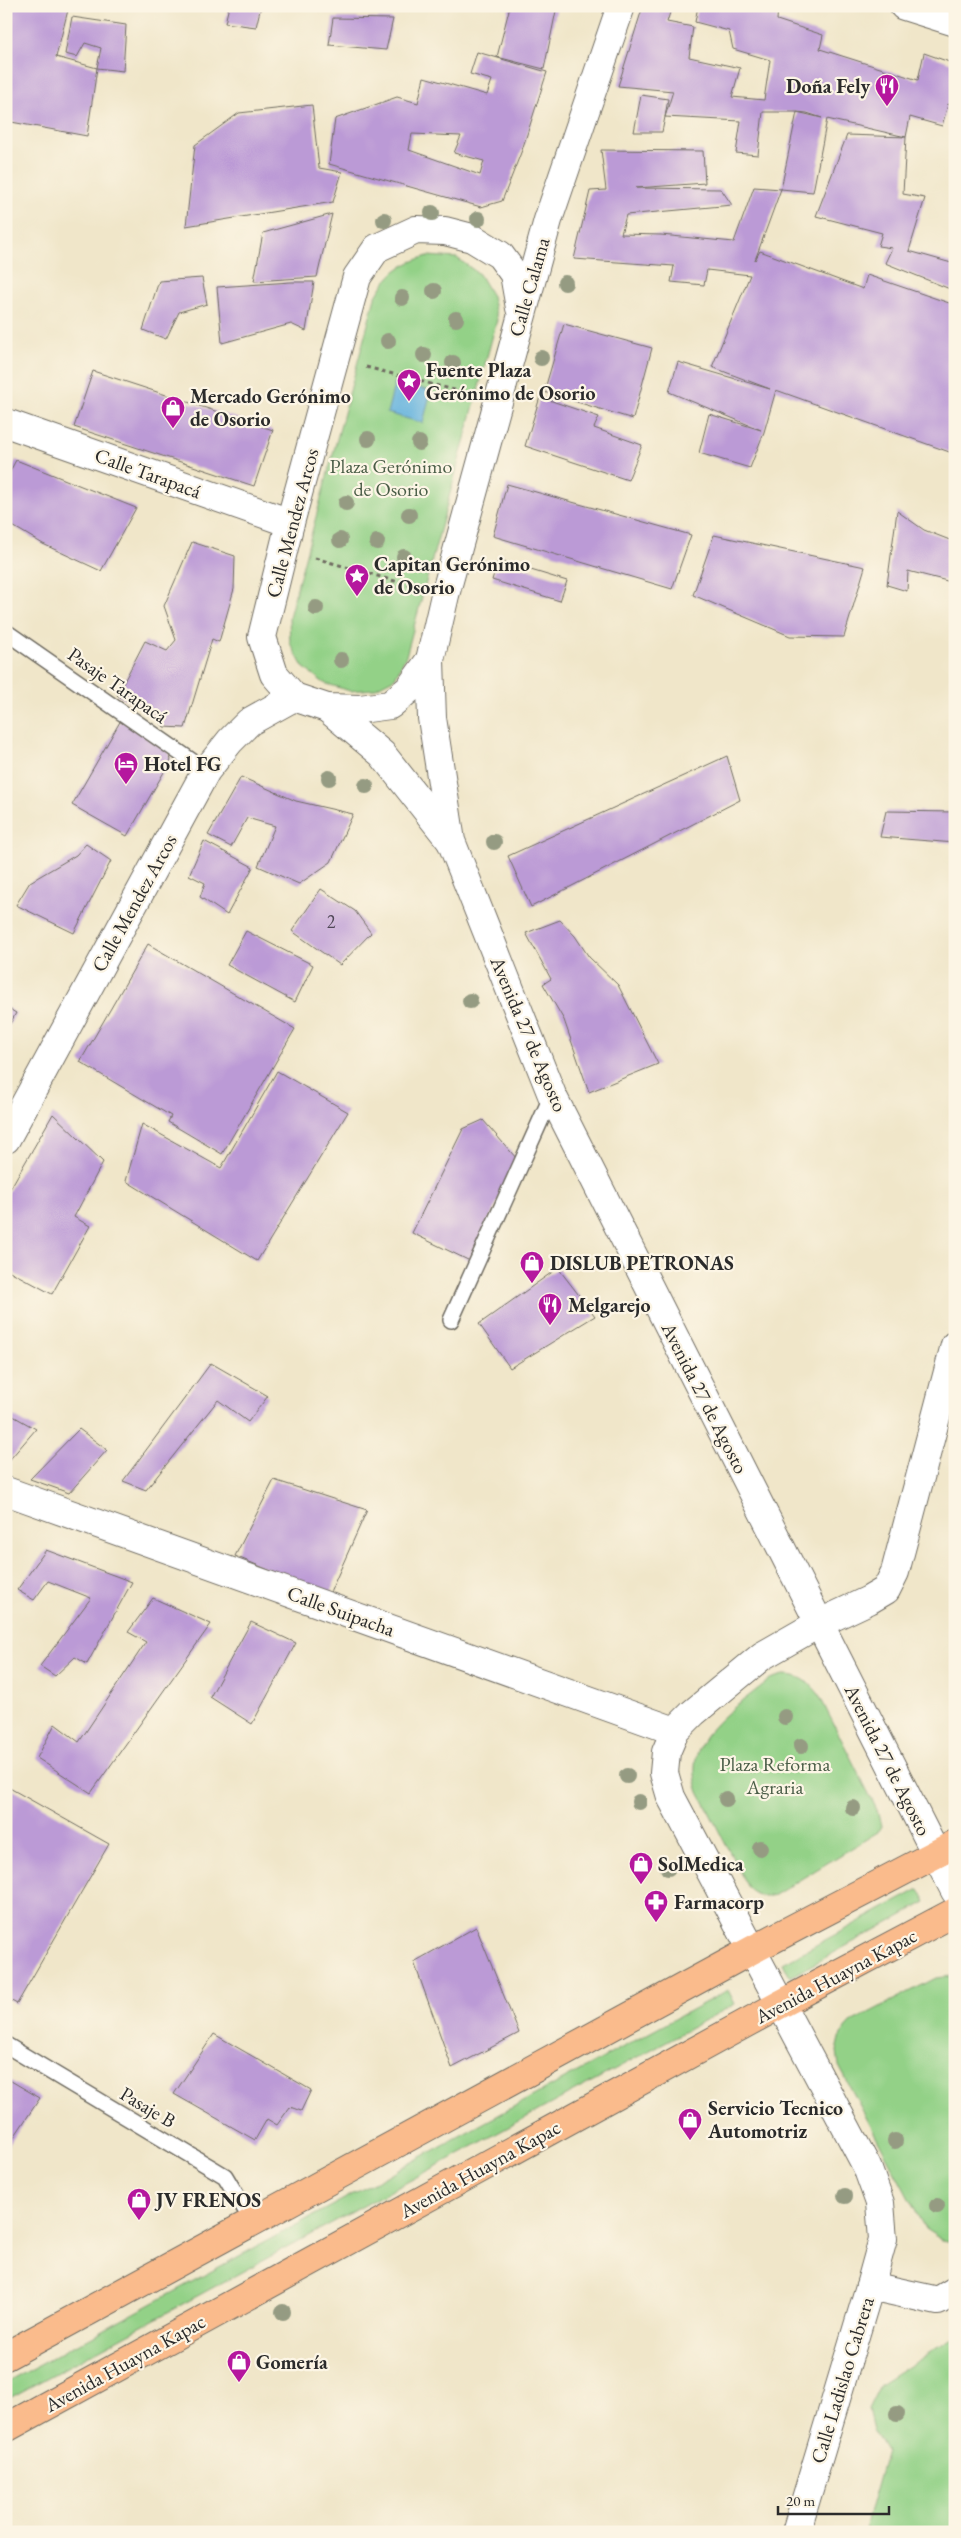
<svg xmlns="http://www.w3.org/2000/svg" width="961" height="2538" viewBox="0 0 961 2538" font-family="'EB Garamond',serif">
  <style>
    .green { fill: #93d187; stroke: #5f7e59 }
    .water { fill: #65b3de; stroke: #486f84 }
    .building { fill: #bb9ad6; fill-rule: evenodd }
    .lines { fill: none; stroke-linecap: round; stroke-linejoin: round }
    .service-casing { stroke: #706c62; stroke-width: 18 }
    .minor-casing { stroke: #706c62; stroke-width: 30 }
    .tertiary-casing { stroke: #706c62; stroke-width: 30 }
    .primary-casing { stroke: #706c62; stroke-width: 30 }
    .path { stroke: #706c62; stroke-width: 3; stroke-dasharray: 4 4; stroke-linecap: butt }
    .service { stroke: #fff; stroke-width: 15 }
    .minor { stroke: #fff; stroke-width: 28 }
    .tertiary { stroke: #fff; stroke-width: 28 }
    .primary { stroke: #fabb8c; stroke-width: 28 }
    .tree { fill: #959b82 }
    .labels { text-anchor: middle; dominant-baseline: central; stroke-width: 4.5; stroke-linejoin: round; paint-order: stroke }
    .number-label { font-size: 18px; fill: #4f4756 }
    .poi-label { font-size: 20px; font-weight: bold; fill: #2b2b2b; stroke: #fcf5e5; text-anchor: start }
    .street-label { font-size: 20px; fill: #2b2b2b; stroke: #fcf5e5 }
    .park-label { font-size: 20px; fill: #4a5d47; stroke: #fcf5e5 }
  </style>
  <rect width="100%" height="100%" fill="#fcf5e5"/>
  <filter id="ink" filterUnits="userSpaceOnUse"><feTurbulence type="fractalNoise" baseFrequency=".02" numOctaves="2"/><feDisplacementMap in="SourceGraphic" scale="10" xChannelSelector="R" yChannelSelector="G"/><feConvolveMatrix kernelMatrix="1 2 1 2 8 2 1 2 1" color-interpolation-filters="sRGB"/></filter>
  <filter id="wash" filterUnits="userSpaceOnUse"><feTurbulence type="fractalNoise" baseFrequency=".0096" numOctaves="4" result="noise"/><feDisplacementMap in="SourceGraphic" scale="20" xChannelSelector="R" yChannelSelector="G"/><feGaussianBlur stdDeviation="1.12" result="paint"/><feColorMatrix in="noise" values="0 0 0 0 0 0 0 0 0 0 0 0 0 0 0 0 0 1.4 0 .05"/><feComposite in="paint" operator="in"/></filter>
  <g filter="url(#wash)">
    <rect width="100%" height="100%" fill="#f0e6c9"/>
    <g class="green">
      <path d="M 428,256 L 457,258 L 479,274 L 492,296 L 497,320 L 406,656 L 395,678 L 374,689 L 350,691 L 324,683 L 303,667 L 290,643 L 289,617 L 375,298 C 390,272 398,265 428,256 Z"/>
      <path d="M 783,1675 C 800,1675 807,1680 818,1693 L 877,1810 L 881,1826 L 878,1832 L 775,1895 C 763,1898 757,1896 748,1888 L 699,1792 C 679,1738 735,1709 770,1679 Z"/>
      <polygon points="919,1889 926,1902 790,1977 783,1963"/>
      <polygon points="952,1976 955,1977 954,2242 942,2240 925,2229 839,2066 837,2051 841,2034 853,2021 936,1978"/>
      <polygon points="728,1990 735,2004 6,2400 6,2383"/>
      <polygon points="955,2337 955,2532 863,2532 886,2451 873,2430 868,2409 880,2385"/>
    </g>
    <polygon class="water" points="395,382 431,391 423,423 387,413"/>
    <g id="blocks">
      <g class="building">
        <polygon points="6,6 69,6 56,57 97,68 101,48 85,43 77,57 65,54 72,17 126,25 123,71 97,68 87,136 6,121"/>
        <polygon points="229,6 261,6 256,27 225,23"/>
        <polygon points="510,6 557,6 544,69 497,57"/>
        <polygon points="643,6 672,6 667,22 693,27 689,57 740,68 732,97 764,100 770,60 733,49 729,31 695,22 698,6 778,6 777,20 823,35 820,49 918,80 924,53 955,64 955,107 948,104 942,126 910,117 906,137 903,194 925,198 909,251 955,264 955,291 885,263 892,248 878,246 882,233 816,216 847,135 906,137 827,119 813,192 781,189 797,112 822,118 807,113 796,112 763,112 758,155 736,153 741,121 665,117 662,132 634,132 641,95 668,99 665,117 673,91 618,86"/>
        <polygon points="333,18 393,19 386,50 329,45"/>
        <path d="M 477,52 L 547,72 L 522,150 L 502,201 L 481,207 L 329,164 L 335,119 L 397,97 L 418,103 L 424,77 L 487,95 L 492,80 L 470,74 ZM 412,134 L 461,136 L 454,153 L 484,161 L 480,175 L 409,150 Z"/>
        <polygon points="312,105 319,168 342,172 333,202 186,226 195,145 239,113"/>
        <polygon points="601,150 703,151 705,183 636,188 721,189 732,205 626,215 621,234 661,235 734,242 754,187 781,189 755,260 760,251 863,289 867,275 955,305 955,454 776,390 764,432 750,468 699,453 709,414 761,430 669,392 678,362 770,389 712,367 750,275 707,270 704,285 671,282 674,266 574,259 590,191 606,190"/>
        <polygon points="332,214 317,277 254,281 263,233"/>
        <polygon points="202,278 207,304 179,312 166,339 143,330 159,281"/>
        <polygon points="291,282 314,282 306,331 291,324 222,343 217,287"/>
        <polygon points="564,324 652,348 633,419 544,392"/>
        <polygon points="93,371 273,430 254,486 74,427"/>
        <polygon points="540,397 599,417 594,428 642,445 628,480 525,446"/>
        <polygon points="16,460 136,508 101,571 43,544 6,522 6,479"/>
        <polygon points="507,484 691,535 672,589 493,536"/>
        <polygon points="897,511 924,530 955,542 955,583 908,571 907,591 887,585"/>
        <polygon points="714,535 865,567 844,637 790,636 693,595"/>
        <polygon points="192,542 235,556 234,589 219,642 212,639 185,728 164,727 156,716 117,695 145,641 167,651 176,640 164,606"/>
        <polygon points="498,560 567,581 560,601 492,580"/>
        <polygon points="121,720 166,746 171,760 127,836 72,805"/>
        <polygon points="727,756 740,800 531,907 508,856"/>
        <polygon points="241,777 296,801 353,814 331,862 299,884 258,866 275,826 247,818 231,847 208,835"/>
        <polygon points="886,811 955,812 955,843 880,837"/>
        <polygon points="204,841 253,867 227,915 200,897 205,883 189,875"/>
        <polygon points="86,844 111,861 74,933 16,905 30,882 76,855"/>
        <polygon points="321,889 355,911 371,933 340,965 292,931"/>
        <polygon points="560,920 575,936 589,957 618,985 658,1064 589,1092 564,1020 543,984 551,979 526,933"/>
        <polygon points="246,931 313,965 295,1002 227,965"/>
        <polygon points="148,944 295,1029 222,1154 168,1122 171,1116 80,1062"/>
        <polygon points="6,1007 16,1013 6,1031"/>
        <polygon points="277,1071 348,1112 257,1261 126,1181 142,1124 221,1168"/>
        <polygon points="53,1114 103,1162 74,1217 90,1226 52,1294 6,1269 6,1196"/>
        <polygon points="483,1120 517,1159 470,1261 412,1233 463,1129"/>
        <polygon points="558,1268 595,1316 510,1368 479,1324"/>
        <polygon points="211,1363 268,1396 248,1422 218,1400 146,1490 123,1481"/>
        <polygon points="6,1412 36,1429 11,1458 6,1467"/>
        <polygon points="79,1429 107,1450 69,1493 30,1479"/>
        <polygon points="274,1480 367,1510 329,1595 235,1556"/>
        <polygon points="46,1550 132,1582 87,1664 75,1657 55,1676 40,1666 91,1598 48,1581 34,1600 17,1590"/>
        <polygon points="153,1598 211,1624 91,1793 37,1758 55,1724 79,1742 146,1642 128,1632"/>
        <polygon points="251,1622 296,1643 252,1724 210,1697"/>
        <polygon points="6,1786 109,1844 17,2004 6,1998"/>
        <polygon points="476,1927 519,2033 452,2068 414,1962"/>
        <polygon points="214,2034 311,2090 301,2111 290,2107 277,2125 267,2119 255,2140 174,2094"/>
        <polygon points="6,2078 40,2098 6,2149"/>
      </g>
    </g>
  </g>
  <g filter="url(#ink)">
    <use href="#blocks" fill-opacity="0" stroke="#706c62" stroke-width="1"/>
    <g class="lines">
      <defs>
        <g id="service">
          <polyline points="6,632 206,771"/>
          <polyline points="451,1320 552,1095"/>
          <polyline points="6,2045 225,2176 252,2221"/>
        </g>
        <g id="minor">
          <polyline points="621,6 548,220 445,595 430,660 432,718 451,841 552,1095 936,1854"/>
          <polyline points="904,6 955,22"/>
          <polyline points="6,423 290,523"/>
          <polyline points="430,660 409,689 390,705 360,709 327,708 294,697 274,674 262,637 290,523 357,277 377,248 416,230 445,231 472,238 500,255 514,274 520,308"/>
          <polyline points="327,708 382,754 450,840"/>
          <polyline points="6,1139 206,771 230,741 249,722 294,697"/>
          <polyline points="6,1491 675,1731"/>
          <polyline points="752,1950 671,1797 664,1773 666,1752 675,1731 693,1713 762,1656 818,1624 869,1600 886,1590 895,1572 955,1345"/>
          <polyline points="796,2532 870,2286"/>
        </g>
        <g id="tertiary">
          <polyline points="936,1854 955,1891"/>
          <polyline points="752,1950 867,2167 880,2203 883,2239 870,2286 938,2301 955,2291"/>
        </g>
        <g id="primary">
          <polyline points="6,2356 752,1950 955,1844"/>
          <polyline points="6,2428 781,2004 955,1912"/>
        </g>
      </defs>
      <use href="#service" class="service-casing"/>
      <use href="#minor" class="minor-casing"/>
      <use href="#tertiary" class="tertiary-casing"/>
      <use href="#primary" class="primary-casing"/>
      <g class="path">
        <polyline points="366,367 462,392"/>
        <polyline points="315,558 412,586"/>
      </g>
      <use href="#service" class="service"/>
      <use href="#minor" class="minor"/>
      <use href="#tertiary" class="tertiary"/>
      <use href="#primary" class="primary"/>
    </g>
    <g class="tree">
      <circle cx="432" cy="213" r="8"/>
      <circle cx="478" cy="219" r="8"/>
      <circle cx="384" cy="220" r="8"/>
      <circle cx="565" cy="283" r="8"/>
      <circle cx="434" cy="291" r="8"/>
      <circle cx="402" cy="298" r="8"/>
      <circle cx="456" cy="319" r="8"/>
      <circle cx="388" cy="341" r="8"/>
      <circle cx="424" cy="355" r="8"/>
      <circle cx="541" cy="358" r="8"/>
      <circle cx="453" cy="363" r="8"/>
      <circle cx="368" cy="439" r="8"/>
      <circle cx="419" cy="443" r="8"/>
      <circle cx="346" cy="503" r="8"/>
      <circle cx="409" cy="515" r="8"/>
      <circle cx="340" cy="540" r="8"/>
      <circle cx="377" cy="542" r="8"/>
      <circle cx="404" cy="557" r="8"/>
      <circle cx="316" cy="608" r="8"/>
      <circle cx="341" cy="660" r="8"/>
      <circle cx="329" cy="778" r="8"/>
      <circle cx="366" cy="786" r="8"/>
      <circle cx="494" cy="842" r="8"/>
      <circle cx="470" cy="1001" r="8"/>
      <circle cx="785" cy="1717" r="8"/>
      <circle cx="801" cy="1746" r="8"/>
      <circle cx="627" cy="1776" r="8"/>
      <circle cx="726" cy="1799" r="8"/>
      <circle cx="639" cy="1802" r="8"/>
      <circle cx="853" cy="1808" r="8"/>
      <circle cx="760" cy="1848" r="8"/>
      <circle cx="668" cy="1868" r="8"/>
      <circle cx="895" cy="2141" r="8"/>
      <circle cx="845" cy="2196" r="8"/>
      <circle cx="937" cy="2206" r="8"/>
      <circle cx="283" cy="2312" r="8"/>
      <circle cx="897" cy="2414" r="8"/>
    </g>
  </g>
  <defs>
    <symbol id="restaurant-pin" viewBox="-11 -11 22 30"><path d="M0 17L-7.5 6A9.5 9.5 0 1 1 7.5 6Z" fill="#b5179e" stroke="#fcf5e5"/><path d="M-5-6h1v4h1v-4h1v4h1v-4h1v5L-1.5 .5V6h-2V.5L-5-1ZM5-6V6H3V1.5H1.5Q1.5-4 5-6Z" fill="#fff"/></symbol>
    <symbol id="sight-pin" viewBox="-11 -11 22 30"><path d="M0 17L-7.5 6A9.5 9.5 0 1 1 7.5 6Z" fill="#b5179e" stroke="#fcf5e5"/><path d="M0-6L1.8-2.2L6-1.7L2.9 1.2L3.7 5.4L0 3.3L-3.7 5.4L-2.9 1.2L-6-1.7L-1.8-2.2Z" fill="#fff"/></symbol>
    <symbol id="shop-pin" viewBox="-11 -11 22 30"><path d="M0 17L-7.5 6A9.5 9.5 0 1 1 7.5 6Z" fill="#b5179e" stroke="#fcf5e5"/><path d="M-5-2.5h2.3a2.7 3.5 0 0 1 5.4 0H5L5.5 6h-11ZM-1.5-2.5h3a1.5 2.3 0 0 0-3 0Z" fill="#fff"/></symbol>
    <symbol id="hotel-pin" viewBox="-11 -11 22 30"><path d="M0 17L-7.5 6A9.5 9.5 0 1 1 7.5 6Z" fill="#b5179e" stroke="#fcf5e5"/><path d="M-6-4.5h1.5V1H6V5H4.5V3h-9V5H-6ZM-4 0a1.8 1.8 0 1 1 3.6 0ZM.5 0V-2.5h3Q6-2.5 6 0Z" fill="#fff"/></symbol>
    <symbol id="pharmacy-pin" viewBox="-11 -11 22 30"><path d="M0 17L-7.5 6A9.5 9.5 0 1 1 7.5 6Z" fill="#b5179e" stroke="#fcf5e5"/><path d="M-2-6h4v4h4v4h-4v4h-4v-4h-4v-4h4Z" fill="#fff"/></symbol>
  </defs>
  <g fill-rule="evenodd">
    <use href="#restaurant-pin" x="873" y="72" width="28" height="38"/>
    <use href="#sight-pin" x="395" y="367" width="28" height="38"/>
    <use href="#shop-pin" x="159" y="394" width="28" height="38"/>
    <use href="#sight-pin" x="343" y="562" width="28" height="38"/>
    <use href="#hotel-pin" x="112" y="750" width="28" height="38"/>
    <use href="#shop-pin" x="518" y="1249" width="28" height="38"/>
    <use href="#restaurant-pin" x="536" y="1291" width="28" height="38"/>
    <use href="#shop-pin" x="627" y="1850" width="28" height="38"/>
    <use href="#pharmacy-pin" x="642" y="1888" width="28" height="38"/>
    <use href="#shop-pin" x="676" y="2106" width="28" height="38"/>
    <use href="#shop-pin" x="125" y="2186" width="28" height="38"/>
    <use href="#shop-pin" x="225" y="2348" width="28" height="38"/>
  </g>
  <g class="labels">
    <g class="number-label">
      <text x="331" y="921">2</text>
    </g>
    <g class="poi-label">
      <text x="870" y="86" text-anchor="end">Doña Fely</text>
      <text x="426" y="370">Fuente Plaza<tspan x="426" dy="23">Gerónimo de Osorio</tspan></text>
      <text x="190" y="396">Mercado Gerónimo<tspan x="190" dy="23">de Osorio</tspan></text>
      <text x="374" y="564">Capitan Gerónimo<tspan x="374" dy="23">de Osorio</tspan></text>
      <text x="144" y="764">Hotel FG</text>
      <text x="550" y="1263">DISLUB PETRONAS</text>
      <text x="568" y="1305">Melgarejo</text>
      <text x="658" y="1864">SolMedica</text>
      <text x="674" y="1902">Farmacorp</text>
      <text x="708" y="2108">Servicio Tecnico<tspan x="708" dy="23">Automotriz</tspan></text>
      <text x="156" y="2200">JV FRENOS</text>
      <text x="256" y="2362">Gomería</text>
    </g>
    <g class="street-label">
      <text transform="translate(529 287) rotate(-74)">Calle Calama</text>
      <text transform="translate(148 473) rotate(20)">Calle Tarapacá</text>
      <text transform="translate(292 523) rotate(-75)">Calle Mendez Arcos</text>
      <text transform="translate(118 685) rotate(35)">Pasaje Tarapacá</text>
      <text transform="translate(134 903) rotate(-61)">Calle Mendez Arcos</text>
      <text transform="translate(529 1034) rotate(67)">Avenida 27 de Agosto</text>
      <text transform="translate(705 1398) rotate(63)">Avenida 27 de Agosto</text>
      <text transform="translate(341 1611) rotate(20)">Calle Suipacha</text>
      <text transform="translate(888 1760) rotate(63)">Avenida 27 de Agosto</text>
      <text transform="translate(836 1976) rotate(-28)">Avenida Huayna Kapac</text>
      <text transform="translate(148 2107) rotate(31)">Pasaje B</text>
      <text transform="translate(480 2169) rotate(-29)">Avenida Huayna Kapac</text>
      <text transform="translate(125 2363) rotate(-29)">Avenida Huayna Kapac</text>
      <text transform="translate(842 2380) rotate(-73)">Calle Ladislao Cabrera</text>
    </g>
    <g class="park-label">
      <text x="391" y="466">Plaza Gerónimo<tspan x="391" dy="23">de Osorio</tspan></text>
      <text x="775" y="1764">Plaza Reforma<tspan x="775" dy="23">Agraria</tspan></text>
    </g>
  </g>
  <rect width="961" height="2538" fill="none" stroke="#fcf5e5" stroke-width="25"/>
  <path d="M778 2506v8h111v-8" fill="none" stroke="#2b2b2b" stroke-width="2.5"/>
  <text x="786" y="2506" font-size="15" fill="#2b2b2b" stroke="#fcf5e5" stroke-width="4" paint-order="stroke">20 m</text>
</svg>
